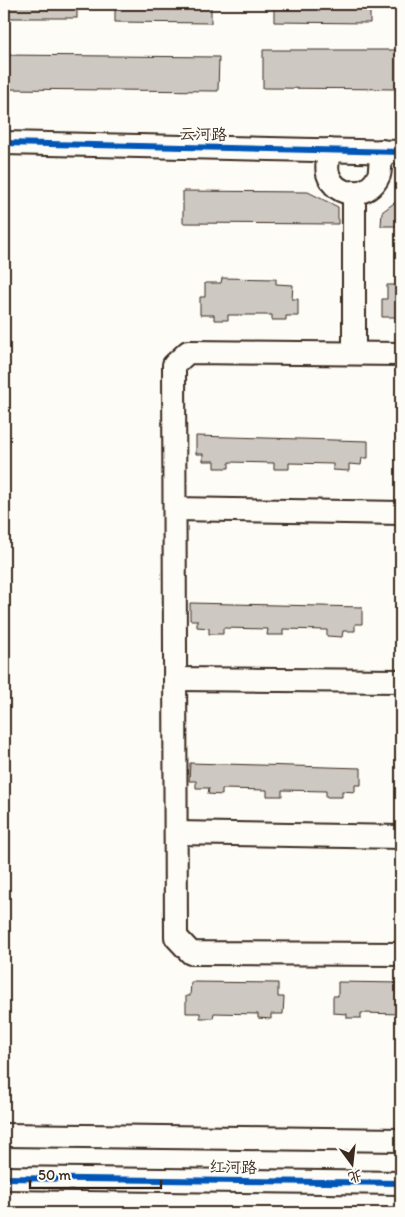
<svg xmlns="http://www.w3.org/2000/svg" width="405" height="1217" viewBox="0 0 405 1217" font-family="Itim,'LXGW WenKai TC',sans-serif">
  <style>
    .building { fill: #cdc8c2; stroke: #3b2a1e }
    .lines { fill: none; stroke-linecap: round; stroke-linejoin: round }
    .minor-casing { stroke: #3b2a1e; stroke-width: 26 }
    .minor { stroke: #fdfcf7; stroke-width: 22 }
    .cycleway-casing { stroke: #fdfcf7; stroke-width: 9 }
    .cycleway { stroke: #0057b8; stroke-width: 6 }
    .labels { text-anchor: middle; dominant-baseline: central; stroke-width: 4; stroke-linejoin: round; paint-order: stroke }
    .street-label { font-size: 16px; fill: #3b2a1e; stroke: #fdfcf7 }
  </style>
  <rect width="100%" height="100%" fill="#fdfcf7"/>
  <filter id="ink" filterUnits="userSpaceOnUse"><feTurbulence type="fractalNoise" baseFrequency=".02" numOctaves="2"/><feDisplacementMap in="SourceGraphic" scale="10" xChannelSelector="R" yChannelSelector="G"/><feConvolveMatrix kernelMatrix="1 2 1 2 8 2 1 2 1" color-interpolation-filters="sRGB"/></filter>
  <g filter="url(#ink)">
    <g class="building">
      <rect x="4" y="4" width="73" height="14"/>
      <polygon points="115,4 211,4 211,23 115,22"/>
      <polygon points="274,4 370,4 370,23 274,22"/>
      <polygon points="263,50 401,50 401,89 263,88"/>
      <polygon points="4,55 219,57 218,91 4,89"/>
      <polygon points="183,191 308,192 338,207 338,224 183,223"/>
      <polygon points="401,198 401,226 381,226 382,212"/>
      <polygon points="222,278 276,279 276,284 293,285 292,299 298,299 298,316 286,316 286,320 272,320 272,315 228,315 228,320 214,320 214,315 200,315 200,297 205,297 205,283 221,283"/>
      <polygon points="387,285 401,285 401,322 396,322 396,317 382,317 382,299 387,299"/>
      <polygon points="196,436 368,441 368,458 362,458 361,465 349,464 349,471 333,470 333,464 289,463 289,469 274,469 274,463 229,462 229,468 215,468 215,461 203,461 203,454 196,454"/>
      <polygon points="190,603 362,607 362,624 355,624 355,631 343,631 342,637 327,636 327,630 283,629 283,635 267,635 268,629 223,628 223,634 209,634 209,628 197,627 197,620 190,620"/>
      <polygon points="190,763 361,768 361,785 355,785 355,792 342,791 342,797 326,797 326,791 282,790 282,796 267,796 267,790 222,789 222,795 208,794 209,788 196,788 196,781 189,781"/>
      <polygon points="399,763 401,764 401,781 398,781"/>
      <polygon points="191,982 278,983 278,997 284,997 283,1014 271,1014 271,1019 258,1018 258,1014 214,1013 213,1018 200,1018 200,1013 186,1013 186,996 190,996"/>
      <polygon points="338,982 401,983 401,1014 361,1013 361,1018 347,1018 347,1014 333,1013 333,996 338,996"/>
    </g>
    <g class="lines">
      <defs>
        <g id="minor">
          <polyline points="4,143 401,152"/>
          <path d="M 329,150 C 328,157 326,167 328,174 C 336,199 369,199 379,175 C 381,168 380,159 381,151"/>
          <polyline points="354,353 354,192"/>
          <polyline points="401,354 188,352 174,365 176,937 191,953 401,954"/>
          <polyline points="175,509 401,513"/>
          <polyline points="175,679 401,681"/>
          <polyline points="176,833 401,837"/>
          <polyline points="4,1135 401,1140"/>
          <polyline points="4,1178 401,1183"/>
        </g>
      </defs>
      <use href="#minor" class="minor-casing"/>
      <use href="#minor" class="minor"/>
      <defs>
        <g id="cycleway">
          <polyline points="4,143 401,152"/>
          <polyline points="4,1178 401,1183"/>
        </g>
      </defs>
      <use href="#cycleway" class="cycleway-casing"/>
      <use href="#cycleway" class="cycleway"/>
    </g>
  </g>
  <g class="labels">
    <g class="street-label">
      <text transform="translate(203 134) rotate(1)">云河路</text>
      <text transform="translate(233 1167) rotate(1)">红河路</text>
    </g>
  </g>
  <rect width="405" height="1217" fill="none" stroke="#fdfcf7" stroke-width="20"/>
  <rect x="10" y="10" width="385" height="1197" fill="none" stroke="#3b2a1e" stroke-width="2" filter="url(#ink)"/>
  <g transform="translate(352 1164) rotate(165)" stroke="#fdfcf7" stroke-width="4" paint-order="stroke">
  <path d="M0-4L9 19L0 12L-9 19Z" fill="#3b2a1e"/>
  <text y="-8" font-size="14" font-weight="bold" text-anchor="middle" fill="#3b2a1e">北</text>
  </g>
  <path d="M30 1180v8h131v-8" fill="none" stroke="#3b2a1e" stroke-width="2.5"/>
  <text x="38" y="1180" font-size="15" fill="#3b2a1e" stroke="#fdfcf7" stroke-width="4" paint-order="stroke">50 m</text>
</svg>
